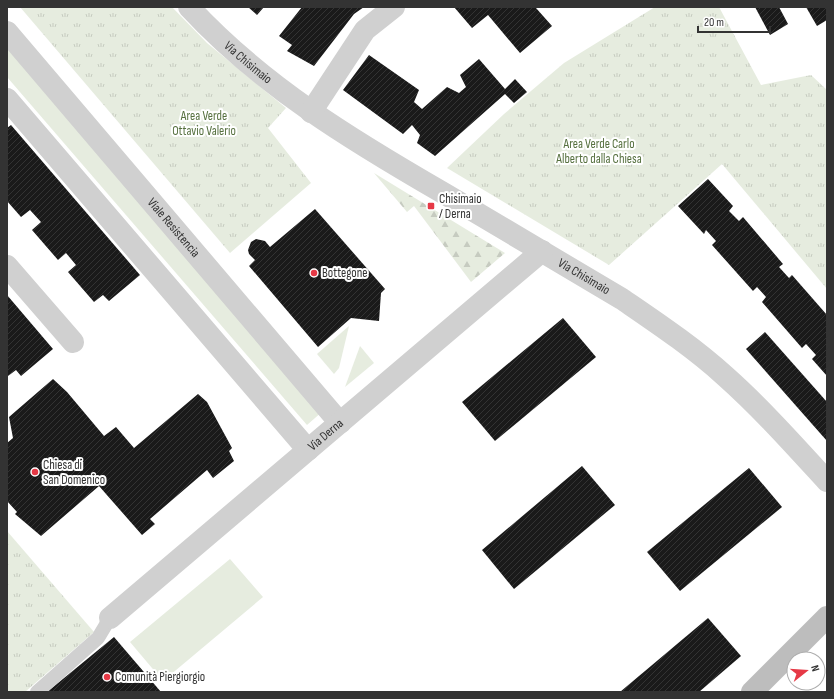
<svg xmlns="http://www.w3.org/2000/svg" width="834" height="699" viewBox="0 0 834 699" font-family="'Sofia Sans Condensed',sans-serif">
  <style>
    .grass { fill: #e6ecdf }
    .forest { fill: url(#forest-firs) }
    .park { fill: url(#park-tufts) }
    .building { fill: url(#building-hatch) }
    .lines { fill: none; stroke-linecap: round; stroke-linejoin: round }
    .lane { stroke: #d0d0d0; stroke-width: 14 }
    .street { stroke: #d0d0d0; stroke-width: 22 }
    .secondary { stroke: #bdbdbd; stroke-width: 22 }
    .poi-dot { fill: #e63946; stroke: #fff; stroke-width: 1.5 }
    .labels { text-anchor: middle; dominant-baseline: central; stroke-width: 4; stroke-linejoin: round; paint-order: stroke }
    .street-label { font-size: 13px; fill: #333; stroke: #fff }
    .park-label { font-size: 13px; fill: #56703f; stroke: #fff }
    .poi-label { font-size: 13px; fill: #333; stroke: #fff; text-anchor: start }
  </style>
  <defs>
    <pattern id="forest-firs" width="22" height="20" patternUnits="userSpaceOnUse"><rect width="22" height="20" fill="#e6ecdf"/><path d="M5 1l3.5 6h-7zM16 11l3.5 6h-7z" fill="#c6cbc0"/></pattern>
    <pattern id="park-tufts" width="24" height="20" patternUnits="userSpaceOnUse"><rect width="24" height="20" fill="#e6ecdf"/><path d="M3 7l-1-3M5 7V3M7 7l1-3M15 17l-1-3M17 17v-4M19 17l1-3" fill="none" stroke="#c6cbc0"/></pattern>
    <pattern id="building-hatch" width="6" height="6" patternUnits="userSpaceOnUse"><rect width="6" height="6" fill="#1a1a1a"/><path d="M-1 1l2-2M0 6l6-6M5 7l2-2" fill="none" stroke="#333"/></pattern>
  </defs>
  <rect width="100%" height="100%" fill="#fff"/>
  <g class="grass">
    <polygon points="7,44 323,411 307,425 7,77"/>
    <polygon points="349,326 339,368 334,374 317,354"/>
    <polygon points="360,346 374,363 345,387"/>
    <polygon points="230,559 263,597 163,681 130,642"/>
  </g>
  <polygon class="forest" points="374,173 505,253 471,282 414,206 407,212"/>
  <g class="park">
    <polygon points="20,7 172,7 207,43 286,108 268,128 311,183 230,253"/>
    <polygon points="655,7 719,7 761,85 811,75 827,90 827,289 722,164 609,265 447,168 504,114 564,63"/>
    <polygon points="7,531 94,632 25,692 7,692"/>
  </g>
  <g class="building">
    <polygon points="248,7 264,7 257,15"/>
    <polygon points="302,7 364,7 354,14 314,66 287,51 292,45 279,36"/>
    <polygon points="454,7 538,7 536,8 552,26 520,53 488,15 472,28"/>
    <polygon points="755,7 779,7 788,24 770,35"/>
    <polygon points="806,7 827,7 827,20 817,26"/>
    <polygon points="369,55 419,90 414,102 422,109 447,87 459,93 466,87 460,75 479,59 505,89 515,79 527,92 514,103 505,94 435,156 417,143 420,135 412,125 403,134 343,90"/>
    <polygon points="11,125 140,275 109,301 103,295 94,302 68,272 76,265 66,253 58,260 32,230 41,222 30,210 21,217 7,201 7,128"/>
    <polygon points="708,179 733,206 729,211 739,221 743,217 783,264 779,267 789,278 792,275 827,315 827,376 812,359 816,355 806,344 802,348 762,302 766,297 757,287 753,291 712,245 716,241 706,230 704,234 678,206"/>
    <polygon points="315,209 385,289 381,293 379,321 351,318 318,347 249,266 255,260 249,254 248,250 251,242 256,239 265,241 270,247"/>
    <polygon points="7,295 53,349 21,376 16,370 8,376 7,375"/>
    <polygon points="563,318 596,357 495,441 462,402"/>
    <polygon points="765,332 827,402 827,441 746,349"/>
    <polygon points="53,379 67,392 104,436 116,427 134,448 198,394 207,402 232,448 229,451 234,461 213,478 207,470 150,519 155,524 142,535 99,486 41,536 15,514 17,512 7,501 7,443 13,438 9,417"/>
    <polygon points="582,466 615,505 514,589 482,550"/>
    <polygon points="749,468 782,507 680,591 647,552"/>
    <polygon points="708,618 741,656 699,692 620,692"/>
    <polygon points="114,637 161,692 47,692"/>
  </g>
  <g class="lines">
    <polyline class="lane" points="37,692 98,638 110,618"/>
    <g class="street">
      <path id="s1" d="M 189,7 C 262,86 353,141 445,194 C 504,229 563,264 622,299 C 657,323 693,347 725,376 C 761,408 794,445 827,481"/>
      <path id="s2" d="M 7,32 L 340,423"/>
      <polyline points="7,99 308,450"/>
      <polyline points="311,112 365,30 394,7"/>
      <polyline points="7,266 73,342"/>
      <path id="s3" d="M 110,618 L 542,251"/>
    </g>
    <polyline class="secondary" points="752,692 827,617"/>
  </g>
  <g class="poi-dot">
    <rect x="427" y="202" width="8" height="8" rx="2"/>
    <circle cx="314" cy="273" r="4"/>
    <circle cx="35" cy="472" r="4"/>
    <circle cx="107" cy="677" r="4"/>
  </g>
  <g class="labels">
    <g class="street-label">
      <text stroke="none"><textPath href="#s1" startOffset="81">Via Chisimaio</textPath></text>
      <text stroke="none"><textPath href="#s2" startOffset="257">Viale Resistencia</textPath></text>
      <text stroke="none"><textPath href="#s1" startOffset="480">Via Chisimaio</textPath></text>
      <text stroke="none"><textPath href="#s3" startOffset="283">Via Derna</textPath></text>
    </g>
    <g class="park-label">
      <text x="204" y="116">Area Verde<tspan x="204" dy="15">Ottavio Valerio</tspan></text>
      <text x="599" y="144">Area Verde Carlo<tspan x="599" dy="15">Alberto dalla Chiesa</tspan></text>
    </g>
    <g class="poi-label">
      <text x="439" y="199">Chisimaio<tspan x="439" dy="15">/ Derna</tspan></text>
      <text x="322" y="273">Bottegone</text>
      <text x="43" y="465">Chiesa di<tspan x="43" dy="15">San Domenico</tspan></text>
      <text x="115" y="677">Comunità Piergiorgio</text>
    </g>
  </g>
  <rect width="834" height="699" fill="none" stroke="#333333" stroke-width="16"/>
  <g transform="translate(806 671) rotate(73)"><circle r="19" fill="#ffffff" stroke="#adadad"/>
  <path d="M0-3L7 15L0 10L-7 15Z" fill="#e63946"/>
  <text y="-6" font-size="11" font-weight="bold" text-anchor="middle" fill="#333333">N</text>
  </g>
  <path d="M698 26v6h72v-6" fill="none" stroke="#333333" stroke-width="2"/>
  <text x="704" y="26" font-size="12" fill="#333333" stroke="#ffffff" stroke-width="3" paint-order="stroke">20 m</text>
</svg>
